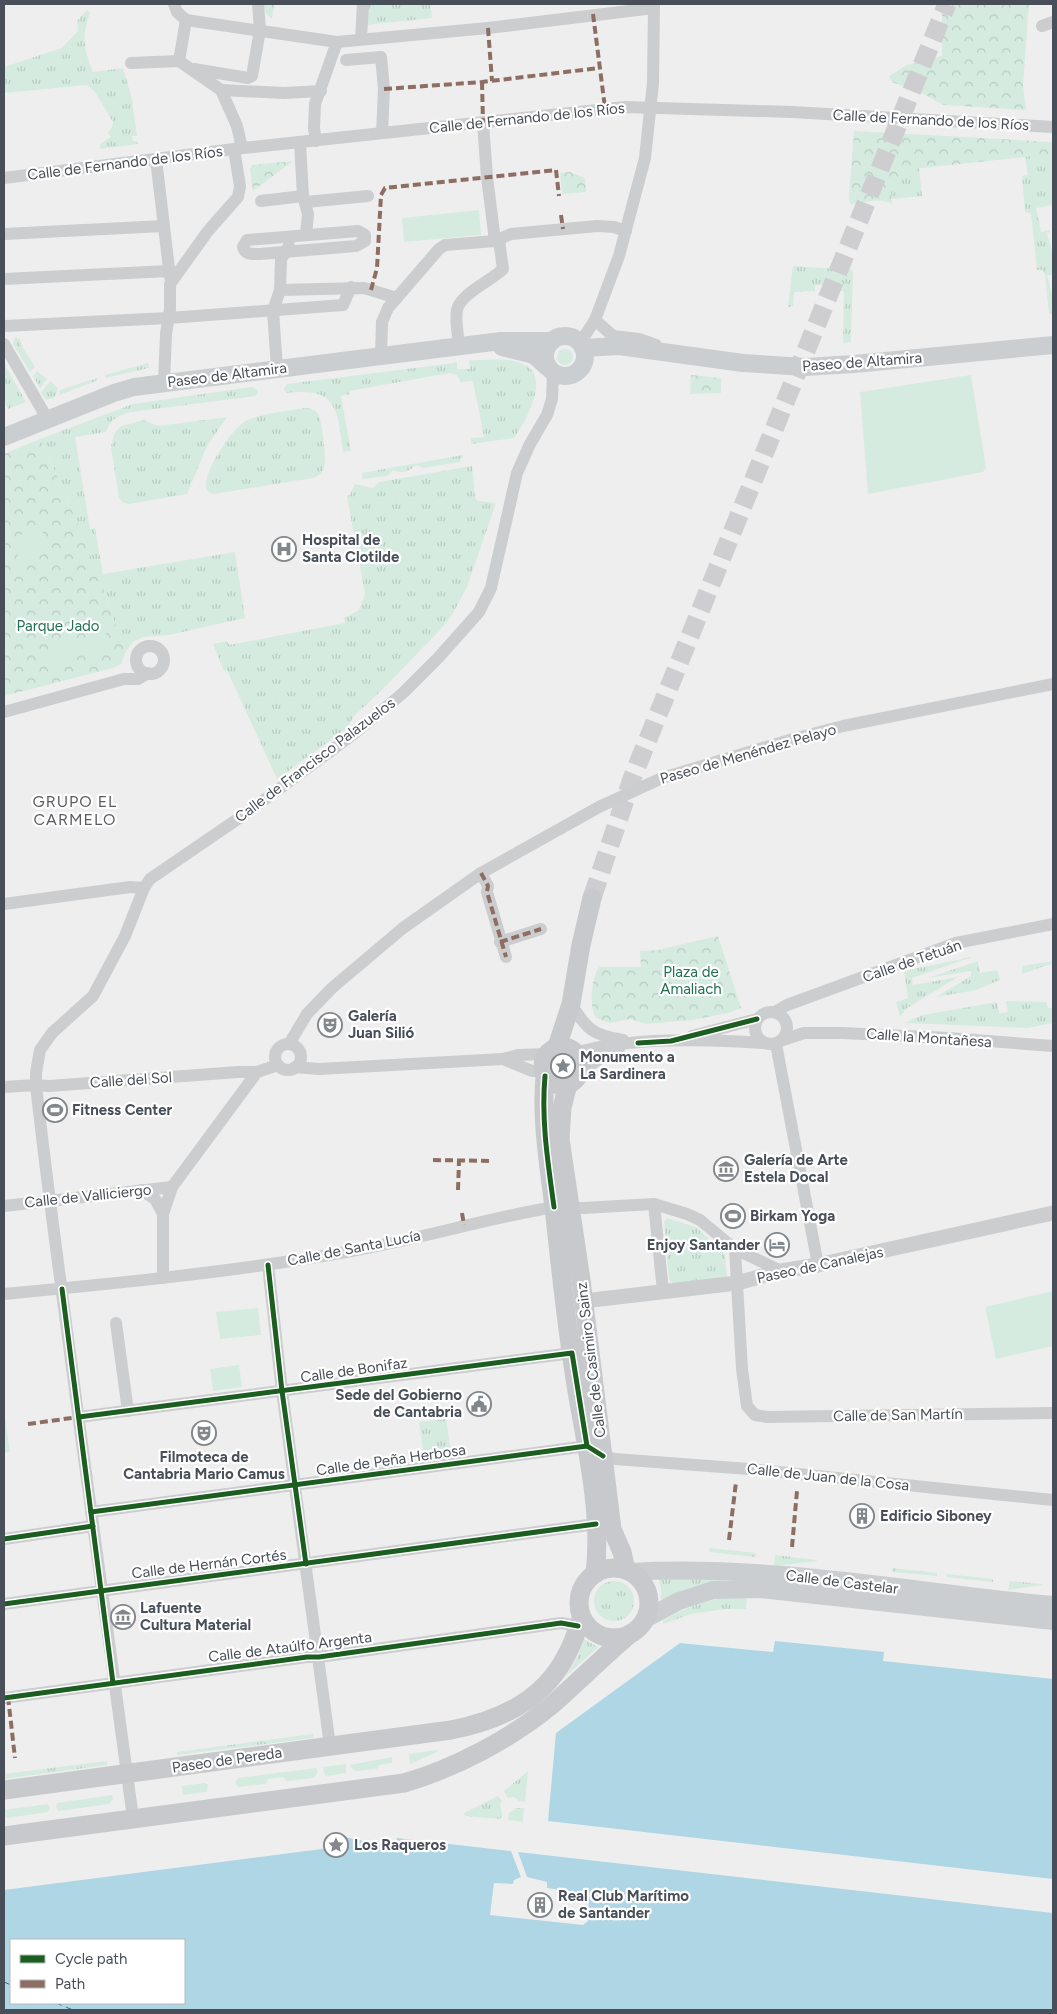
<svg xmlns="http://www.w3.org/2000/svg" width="1057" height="2014" viewBox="0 0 1057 2014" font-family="Figtree,sans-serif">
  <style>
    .grass { fill: url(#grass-tufts) }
    .forest { fill: url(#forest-crowns) }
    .garden { fill: #d5ebdf }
    .water { fill: #aed6e5; fill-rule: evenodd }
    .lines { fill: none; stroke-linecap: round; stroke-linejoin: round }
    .ferry { stroke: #1d7596; stroke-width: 1; stroke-dasharray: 6 5; stroke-linecap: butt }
    .primary-tunnel { stroke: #ceced0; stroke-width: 19; stroke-dasharray: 19 9; stroke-linecap: butt }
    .minor { stroke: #cbcdcf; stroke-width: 12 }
    .tertiary { stroke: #cbcdcf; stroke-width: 15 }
    .secondary { stroke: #cbced0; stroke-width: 18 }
    .primary { stroke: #c7c9cc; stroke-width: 19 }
    .quiet { stroke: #8d6e63; stroke-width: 4; stroke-dasharray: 8 4; stroke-linecap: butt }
    .cycleway-casing { stroke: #fff; stroke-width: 8 }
    .cycleway { stroke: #1b5e20; stroke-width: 5 }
    .labels { text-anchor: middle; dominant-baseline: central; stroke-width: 4.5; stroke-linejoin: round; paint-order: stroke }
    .street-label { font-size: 15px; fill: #484f58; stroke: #fff }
    .poi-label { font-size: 15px; font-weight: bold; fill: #484f58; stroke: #fff; text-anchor: start }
    .park-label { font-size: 15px; fill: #21714e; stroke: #fff }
    .neighbourhood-label { font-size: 16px; letter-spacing: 1px; fill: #5b5d61; stroke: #fff }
  </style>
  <defs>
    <pattern id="grass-tufts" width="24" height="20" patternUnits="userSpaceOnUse" patternTransform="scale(1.25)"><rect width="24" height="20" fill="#d5ebdf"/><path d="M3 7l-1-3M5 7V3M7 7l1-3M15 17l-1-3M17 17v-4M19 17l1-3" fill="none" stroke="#b8cbc1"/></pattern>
    <pattern id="forest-crowns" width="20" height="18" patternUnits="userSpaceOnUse" patternTransform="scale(1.25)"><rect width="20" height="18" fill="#d5ebdf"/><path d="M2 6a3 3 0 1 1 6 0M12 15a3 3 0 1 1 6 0" fill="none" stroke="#b8cbc1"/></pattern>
  </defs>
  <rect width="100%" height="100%" fill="#efeeee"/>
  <g class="grass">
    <polygon points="263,4 274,4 272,19 266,14"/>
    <polygon points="366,4 430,4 432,18 366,25"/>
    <path d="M 87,10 L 90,13 C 81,37 84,49 93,72 L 123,68 L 132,99 L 137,136 L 132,136 L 133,141 L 137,141 L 138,144 L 100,149 L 100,144 L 111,137 L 108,133 L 112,127 L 113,122 L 95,92 L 87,85 L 4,93 L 4,67 L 62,48 L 78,31 L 77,21 Z"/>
    <polygon points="1053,154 1053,205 1036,208 1041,232 1049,230 1050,232 1047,233 1053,255 1053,274 1047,276 1053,297 1053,314 1049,314 1045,274 1042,270 1037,270 1031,214 1025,212 1022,176 1028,175 1025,156"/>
    <polygon points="919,168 922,196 892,199 890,190 904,170"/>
    <polygon points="793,266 853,270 851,342 843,343 844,291 822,291 822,285 815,285 815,291 794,292 793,306 788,307"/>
    <polygon points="15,337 20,339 21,345 35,367 30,372 13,344"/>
    <path d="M 469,360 C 485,361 506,357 521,363 C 553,374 526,421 514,438 L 472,444 L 471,438 L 484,437 L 473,381 L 461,382 L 457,375 L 450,373 L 349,391 L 350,394 L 341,396 L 351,451 L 343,452 C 337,410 338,387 288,393 L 285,392 L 284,389 L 287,384 L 454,363 L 457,361 L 457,369 L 470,369 Z"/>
    <polygon points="4,363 26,402 8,409 4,397"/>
    <polygon points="148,363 149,368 105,378 105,375"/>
    <polygon points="37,371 47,379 40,388 33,376"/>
    <polygon points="97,378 96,381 59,395 60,390"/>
    <polygon points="50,381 58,388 55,397 46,400 41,393"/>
    <path d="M 252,387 L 258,390 L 256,396 L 131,412 C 118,416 111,418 106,432 L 75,437 L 90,529 L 95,528 L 103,574 L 235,552 L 245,618 L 169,635 L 143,637 L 133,642 L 126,651 C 114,626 108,600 98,574 C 80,529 61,483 40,439 L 133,404 Z"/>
    <path d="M 304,408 C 309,408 315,409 318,414 C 322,420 327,461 324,468 C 322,474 318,476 313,478 L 214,494 C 189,490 231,429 244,422 C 257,414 288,411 304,408 Z"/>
    <polygon points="227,417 207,446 187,494 129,504 122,502 119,498 111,447 114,434 121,426 144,420 158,426"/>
    <path d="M 463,455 L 460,462 L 423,468 L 416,465 C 408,472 403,474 393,470 L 387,476 L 362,479 L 362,473 Z"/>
    <polygon points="472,466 475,498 479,501 496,503 467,587 452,615 440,630 383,689 354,716 346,729 277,779 227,670 224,671 213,644 227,641 229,645 345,623 344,618 359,610 365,594 347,496 350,495 355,484 373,488 379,482"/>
    <polygon points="972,957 912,978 913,985 958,977 907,1008 900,1017 896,1002 908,998 904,971"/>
    <polygon points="978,961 980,973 997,970 1000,980 976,990 936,997 971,976 971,971 928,978"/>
    <polygon points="1053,961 1053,963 1022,974 1022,966"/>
    <polygon points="1006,1001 1046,1002 1048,1008 1053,1008 1053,1023 1028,1028 904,1023 923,1015 997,1002 999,1013 1008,1012"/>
    <circle cx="563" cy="1067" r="9"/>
    <polygon points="667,1218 696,1227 725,1254 727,1278 673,1283 669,1279 664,1221"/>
    <polygon points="446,1419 451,1452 424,1456 419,1422"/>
    <polygon points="710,1548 756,1553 755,1557 709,1552"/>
    <polygon points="775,1555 817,1560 817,1561 776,1566 774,1565"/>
    <polygon points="892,1568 937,1573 937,1576 892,1572"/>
    <polygon points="947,1574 993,1579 993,1582 947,1577"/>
    <polygon points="658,1577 724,1580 694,1586 661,1600 661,1588"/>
    <circle cx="614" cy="1601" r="20"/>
    <polygon points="1010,1581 1042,1584 1042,1585 1008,1590"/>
    <path d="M 726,1597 L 747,1597 L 746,1609 L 726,1609 L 691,1614 L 663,1624 L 663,1621 C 682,1609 704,1601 726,1597 Z"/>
    <polygon points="584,1639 598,1647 565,1677 578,1656"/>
    <polygon points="313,1734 313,1738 177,1755 177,1752"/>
    <polygon points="107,1761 107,1765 4,1779 4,1774"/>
    <polygon points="528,1771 525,1802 519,1801 514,1797 508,1798 504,1791"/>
    <polygon points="498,1796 502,1801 500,1805 502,1813 501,1819 465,1816 464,1813"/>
    <polygon points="517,1808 524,1808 523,1822 508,1820 509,1813"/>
  </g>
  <g class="forest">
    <polygon points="935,4 1029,4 1023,85 1026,110 943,105 922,93 892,82 889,76 907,65 942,56 942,15 940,10"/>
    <path d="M 854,131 L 1053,142 L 1053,154 L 904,170 L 891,190 L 892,204 C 882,197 861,203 850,204 L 849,196 Z"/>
    <polygon points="293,161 253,191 250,169 252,165"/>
    <polygon points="570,172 585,178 586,192 562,194 560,173"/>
    <polygon points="691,375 721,378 721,393 690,394"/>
    <path d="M 40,439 C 61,483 80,529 98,574 C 108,600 114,626 126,651 L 121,664 L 113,668 L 4,696 L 4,454 Z"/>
    <path d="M 718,936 L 741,1008 L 728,1013 L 692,1020 L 646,1024 L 630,1019 L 610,1023 L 596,1018 C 589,1007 591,978 599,967 L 641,967 L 640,951 L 658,950 Z"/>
  </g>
  <g class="garden">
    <polygon points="479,210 481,235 404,242 402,218"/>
    <circle cx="565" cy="357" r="8"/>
    <polygon points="971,375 986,467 983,472 868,494 860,392"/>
    <polygon points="41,527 50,552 21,563 11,538"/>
    <polygon points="106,632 110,648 52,663 48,647"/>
    <polygon points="1053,1291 1053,1346 996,1359 985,1307"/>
    <polygon points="258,1308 261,1335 220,1339 216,1312"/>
    <polygon points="239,1365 242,1387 213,1391 210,1369"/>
    <polygon points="5,1418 10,1452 4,1453 4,1419"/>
    <polygon points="437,1750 437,1752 410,1764 409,1754"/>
    <polygon points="392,1757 392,1763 379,1765 377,1769 356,1771 351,1768 350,1765"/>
    <polygon points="346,1764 346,1773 326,1776 324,1773 323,1767"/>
    <polygon points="316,1768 318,1772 314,1778 287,1781 283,1777 268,1779 266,1784 239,1787 236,1785 236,1781 238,1778"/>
    <polygon points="205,1783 208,1785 207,1792 183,1795 182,1786"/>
    <polygon points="112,1795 113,1799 109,1804 59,1811 56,1808 57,1803"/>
    <polygon points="47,1804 50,1808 48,1812 7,1818 4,1814 4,1810"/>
  </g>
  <g class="water">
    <polygon points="775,1641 884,1652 883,1661 1053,1679 1053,1879 548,1821 556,1733 680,1643 773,1652"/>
    <path d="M 344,1837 L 395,1847 L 397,1838 L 511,1851 L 521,1877 L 514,1880 L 513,1884 L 494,1883 L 490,1915 L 583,1925 L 588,1921 L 589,1894 L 547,1888 L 547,1882 L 527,1877 L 518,1852 L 1053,1913 L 1053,2010 L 4,2010 L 4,1890 L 345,1846 ZM 11,1940 L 184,1940 L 184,2003 L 11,2003 Z"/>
  </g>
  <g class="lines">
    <g class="ferry">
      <polyline points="4,1982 11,1985"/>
      <polyline points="56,2003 73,2010"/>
    </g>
    <polyline class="primary-tunnel" points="592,898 633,776 947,4"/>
    <g class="minor">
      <polyline points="174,4 177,12 186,20 337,42 488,28 654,8"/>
      <polyline points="186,20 179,61 221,90 237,126 242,148"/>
      <polyline points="1042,26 1053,22"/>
      <polyline points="361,39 363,4"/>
      <polyline points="346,60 381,57 384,89 382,133"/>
      <polyline points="131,63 179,61"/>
      <polyline points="194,69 248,78 252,76 260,30 258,4"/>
      <polyline points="221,90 284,93 321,91"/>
      <polyline points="483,123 487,177 495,241"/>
      <polyline points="316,141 314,128 315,104 337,42"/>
      <polyline points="300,143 303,196 308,214 306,235"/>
      <polyline points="156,159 170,277"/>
      <polyline points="4,178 234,149 625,107 792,112 1053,127"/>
      <polyline points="261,201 303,196"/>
      <polyline points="306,202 368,196"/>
      <path d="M 358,231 L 365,235 L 365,241 L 356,246 L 260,254 C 252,254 245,255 243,247 L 247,240 Z"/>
      <polyline points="4,234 164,226"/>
      <polyline points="4,279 169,271"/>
      <polyline points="280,290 364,288 397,298"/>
      <polyline points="595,320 613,336 639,339 656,345"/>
      <polyline points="4,326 169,318 343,305 351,287"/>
      <polyline points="580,343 595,320 619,256 645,158 653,83 654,4"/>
      <polyline points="4,344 48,420"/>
      <path d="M 459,345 C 458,334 455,321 457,310 C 460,294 491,281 503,269 L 499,240"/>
      <polyline points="381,355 382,322 388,308 439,249 445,245 495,241 511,234 597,226 614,227 626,231"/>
      <polyline points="277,368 273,311 280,290 281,259 289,246"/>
      <polyline points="164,383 166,334 170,309 170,284 208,231 238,197 240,186 234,149"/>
      <circle cx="150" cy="660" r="14"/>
      <polyline points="4,712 124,679 138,679 148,673"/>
      <polyline points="481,873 488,886 487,892 506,957"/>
      <polyline points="4,904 130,887 144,888"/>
      <polyline points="500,942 541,929"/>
      <path d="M 571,1004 C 587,1030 593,1035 623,1040"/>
      <circle cx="771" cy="1028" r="16"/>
      <polyline points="775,1012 787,1005 956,943 1053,924"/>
      <polyline points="692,1036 757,1019"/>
      <polyline points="783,1040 804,1033 842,1033 949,1038 1053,1046"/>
      <polyline points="289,1044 307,1014 332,988 403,928 481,873 599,807 662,778 793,739 843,726 1053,684"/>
      <polyline points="776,1044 818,1265"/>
      <circle cx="288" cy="1057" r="13"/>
      <path d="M 576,1053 C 625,1037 710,1039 762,1043"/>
      <polyline points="503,1059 532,1071 543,1071"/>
      <polyline points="295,1067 319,1069 503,1059 518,1055 548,1054"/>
      <polyline points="580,1072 604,1056 619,1049"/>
      <polyline points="4,1087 36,1085 49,1086 238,1072 257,1072"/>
      <polyline points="141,1190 155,1199 163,1214"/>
      <polyline points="654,1204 663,1291"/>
      <polyline points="4,1206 172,1187"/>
      <polyline points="735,1249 742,1369 747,1406 755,1415 767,1417 1053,1413"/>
      <polyline points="268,1265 282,1391 330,1746"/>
      <polyline points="163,1278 163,1214 172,1187 257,1072 278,1065"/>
      <path d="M 4,1294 C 119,1283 233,1272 346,1252 C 416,1240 484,1219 554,1207 L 583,1208 L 654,1204 L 687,1214 L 700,1220 L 735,1249 L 781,1271"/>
      <polyline points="116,1323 128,1411"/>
      <polyline points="79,1417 572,1353"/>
      <polyline points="91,1512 587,1446 603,1456 615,1459 749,1469 1053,1500"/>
      <polyline points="4,1539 93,1526"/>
      <polyline points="4,1604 596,1524"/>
      <polyline points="4,1698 307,1657 319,1657 561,1623 578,1626"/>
      <path d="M 133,1818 C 114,1684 96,1549 78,1414 C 64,1305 48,1195 36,1085 L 36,1073 L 40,1050 L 52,1033 L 93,996 L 125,936 L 144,888 L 150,879 L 245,814 L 355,733 L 403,693 L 439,657 L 479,612 L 491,588 L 517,473 L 530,444 L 547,415 L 552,399 L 553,373"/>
    </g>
    <polyline class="tertiary" points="584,1301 737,1283 781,1271 818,1265 1053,1213"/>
    <g class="secondary">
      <circle cx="565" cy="356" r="20"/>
      <polyline points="502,347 534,355 547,367"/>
      <polyline points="583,348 619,346 743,363 805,367 854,364 1053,345"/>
      <polyline points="4,437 114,393 134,387 501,341 552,341"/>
      <path d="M 630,1572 C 772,1564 913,1592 1053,1605"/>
      <polyline points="645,1619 679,1601 713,1590 761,1589 1053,1621"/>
    </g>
    <g class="primary">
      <polyline points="557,1047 571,1004 581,945 592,898"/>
      <circle cx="562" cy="1066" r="19"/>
      <path d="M 545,1076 C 541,1121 549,1164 554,1208 C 561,1271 567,1334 578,1397 C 588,1455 602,1516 595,1574"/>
      <polyline points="568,1084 562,1108 560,1139 581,1280 609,1505 612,1529 622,1552 626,1570"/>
      <circle cx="614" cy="1603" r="35"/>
      <path d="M 4,1790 L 451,1730 C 499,1721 543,1701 566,1656 C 573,1644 577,1630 582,1617"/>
      <path d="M 4,1836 L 404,1783 C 456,1768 512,1738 553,1704 C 579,1681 604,1656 630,1634"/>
    </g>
    <g class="quiet">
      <polyline points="593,14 605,108"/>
      <polyline points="488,28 492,81"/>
      <polyline points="482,82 483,123"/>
      <polyline points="384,89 482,82 599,68"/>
      <polyline points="561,215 563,229"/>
      <polyline points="371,290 377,268 381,195 385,188 556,170 559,196"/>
      <polyline points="481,873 488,886 487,892 506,957"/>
      <polyline points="500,942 541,929"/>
      <polyline points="433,1160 491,1161"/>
      <polyline points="458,1190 459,1161"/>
      <polyline points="462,1213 464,1225"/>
      <polyline points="28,1424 79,1417"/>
      <polyline points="729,1540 736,1482"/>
      <polyline points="792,1547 797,1491"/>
      <polyline points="8,1697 15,1758"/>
    </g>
    <defs>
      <g id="cycleway">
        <polyline points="638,1043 671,1041 757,1019"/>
        <path d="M 545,1076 C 541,1120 548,1163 554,1207"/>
        <polyline points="268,1265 282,1391 306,1564"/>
        <polyline points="62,1289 113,1683"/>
        <polyline points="79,1417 572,1353 587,1446"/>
        <polyline points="91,1512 587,1446 603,1456"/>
        <polyline points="4,1539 93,1526"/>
        <polyline points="4,1604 596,1524"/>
        <polyline points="4,1698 307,1657 319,1657 561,1623 578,1626"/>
      </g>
    </defs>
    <use href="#cycleway" class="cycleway-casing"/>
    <use href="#cycleway" class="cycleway"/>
  </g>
  <defs>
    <symbol id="hospital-ring" viewBox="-11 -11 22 22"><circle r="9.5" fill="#fff" stroke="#82878c" stroke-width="1.5"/><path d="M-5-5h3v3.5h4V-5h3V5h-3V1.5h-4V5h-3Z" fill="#82878c"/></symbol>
    <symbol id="theatre-ring" viewBox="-11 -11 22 22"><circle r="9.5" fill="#fff" stroke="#82878c" stroke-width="1.5"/><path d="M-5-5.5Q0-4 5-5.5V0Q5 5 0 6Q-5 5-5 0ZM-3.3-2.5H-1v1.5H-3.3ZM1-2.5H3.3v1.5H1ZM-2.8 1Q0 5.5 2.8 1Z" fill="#82878c"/></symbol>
    <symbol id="sight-ring" viewBox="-11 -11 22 22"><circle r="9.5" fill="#fff" stroke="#82878c" stroke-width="1.5"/><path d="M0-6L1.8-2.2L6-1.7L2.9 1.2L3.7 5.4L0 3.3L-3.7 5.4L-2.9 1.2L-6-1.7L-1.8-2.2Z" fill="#82878c"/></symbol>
    <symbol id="stadium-ring" viewBox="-11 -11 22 22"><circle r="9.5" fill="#fff" stroke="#82878c" stroke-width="1.5"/><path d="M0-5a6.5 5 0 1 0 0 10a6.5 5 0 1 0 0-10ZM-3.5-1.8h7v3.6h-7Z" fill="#82878c"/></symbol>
    <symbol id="museum-ring" viewBox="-11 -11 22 22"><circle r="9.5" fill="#fff" stroke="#82878c" stroke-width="1.5"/><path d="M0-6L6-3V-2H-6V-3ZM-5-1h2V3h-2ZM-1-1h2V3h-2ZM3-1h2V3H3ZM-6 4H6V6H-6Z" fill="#82878c"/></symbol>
    <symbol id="hotel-ring" viewBox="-11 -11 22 22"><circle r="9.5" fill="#fff" stroke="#82878c" stroke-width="1.5"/><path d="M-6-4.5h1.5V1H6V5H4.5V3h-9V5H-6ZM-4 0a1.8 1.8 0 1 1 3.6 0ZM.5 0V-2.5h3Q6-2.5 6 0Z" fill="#82878c"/></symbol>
    <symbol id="civic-ring" viewBox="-11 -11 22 22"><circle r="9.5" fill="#fff" stroke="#82878c" stroke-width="1.5"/><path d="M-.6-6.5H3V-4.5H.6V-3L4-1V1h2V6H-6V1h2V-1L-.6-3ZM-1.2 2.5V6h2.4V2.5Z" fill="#82878c"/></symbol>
    <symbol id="building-ring" viewBox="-11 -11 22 22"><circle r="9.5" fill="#fff" stroke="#82878c" stroke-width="1.5"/><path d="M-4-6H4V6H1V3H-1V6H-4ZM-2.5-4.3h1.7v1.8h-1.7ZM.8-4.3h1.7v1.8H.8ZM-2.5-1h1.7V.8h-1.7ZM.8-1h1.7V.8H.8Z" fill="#82878c"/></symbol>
  </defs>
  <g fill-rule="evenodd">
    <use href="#hospital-ring" x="270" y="535" width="28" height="28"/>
    <use href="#theatre-ring" x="316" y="1011" width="28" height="28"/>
    <use href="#sight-ring" x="549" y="1052" width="28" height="28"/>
    <use href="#stadium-ring" x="41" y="1096" width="28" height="28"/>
    <use href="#museum-ring" x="712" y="1155" width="28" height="28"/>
    <use href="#stadium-ring" x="719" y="1202" width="28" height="28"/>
    <use href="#hotel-ring" x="763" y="1231" width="28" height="28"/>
    <use href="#civic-ring" x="465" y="1390" width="28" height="28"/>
    <use href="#theatre-ring" x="190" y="1419" width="28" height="28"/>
    <use href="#building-ring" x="848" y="1502" width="28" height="28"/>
    <use href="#museum-ring" x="109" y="1603" width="28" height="28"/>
    <use href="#sight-ring" x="322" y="1831" width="28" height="28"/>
    <use href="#building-ring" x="526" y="1891" width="28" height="28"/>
  </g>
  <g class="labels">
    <g class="street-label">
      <text transform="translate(527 118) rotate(-6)">Calle de Fernando de los Ríos</text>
      <text transform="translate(931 120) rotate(3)">Calle de Fernando de los Ríos</text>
      <text transform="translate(125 163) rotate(-7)">Calle de Fernando de los Ríos</text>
      <text transform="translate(862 362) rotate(-4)">Paseo de Altamira</text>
      <text transform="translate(227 375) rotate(-7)">Paseo de Altamira</text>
      <text transform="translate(748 754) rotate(-16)">Paseo de Menéndez Pelayo</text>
      <text transform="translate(315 760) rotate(-37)">Calle de Francisco Palazuelos</text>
      <text transform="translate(912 961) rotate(-19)">Calle de Tetuán</text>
      <text transform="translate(929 1038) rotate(4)">Calle la Montañesa</text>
      <text transform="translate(131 1080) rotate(-4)">Calle del Sol</text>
      <text transform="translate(88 1196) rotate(-6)">Calle de Valliciergo</text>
      <text transform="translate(354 1248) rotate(-11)">Calle de Santa Lucía</text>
      <text transform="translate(820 1265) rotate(-12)">Paseo de Canalejas</text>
      <text transform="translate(591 1360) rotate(-97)">Calle de Casimiro Sainz</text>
      <text transform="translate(354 1370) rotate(-8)">Calle de Bonifaz</text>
      <text transform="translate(898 1415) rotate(-1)">Calle de San Martín</text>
      <text transform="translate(391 1460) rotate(-8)">Calle de Peña Herbosa</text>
      <text transform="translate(828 1477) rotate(6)">Calle de Juan de la Cosa</text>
      <text transform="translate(209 1564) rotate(-7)">Calle de Hernán Cortés</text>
      <text transform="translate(842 1582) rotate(7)">Calle de Castelar</text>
      <text transform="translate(290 1647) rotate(-7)">Calle de Ataúlfo Argenta</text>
      <text transform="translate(227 1760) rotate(-8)">Paseo de Pereda</text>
    </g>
    <g class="poi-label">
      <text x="302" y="540">Hospital de<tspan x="302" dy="17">Santa Clotilde</tspan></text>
      <text x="348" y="1016">Galería<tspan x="348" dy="17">Juan Silió</tspan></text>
      <text x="580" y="1057">Monumento a<tspan x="580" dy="17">La Sardinera</tspan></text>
      <text x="72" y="1110">Fitness Center</text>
      <text x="744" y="1160">Galería de Arte<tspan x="744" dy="17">Estela Docal</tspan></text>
      <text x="750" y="1216">Birkam Yoga</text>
      <text x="760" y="1245" text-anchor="end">Enjoy Santander</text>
      <text x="462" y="1395" text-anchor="end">Sede del Gobierno<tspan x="462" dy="17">de Cantabria</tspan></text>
      <text x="204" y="1457" text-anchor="middle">Filmoteca de<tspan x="204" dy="17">Cantabria Mario Camus</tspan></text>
      <text x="880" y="1516">Edificio Siboney</text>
      <text x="140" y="1608">Lafuente<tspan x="140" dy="17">Cultura Material</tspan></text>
      <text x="354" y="1845">Los Raqueros</text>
      <text x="558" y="1896">Real Club Marítimo<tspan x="558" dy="17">de Santander</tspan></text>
    </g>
    <g class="park-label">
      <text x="58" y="626">Parque Jado</text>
      <text x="691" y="972">Plaza de<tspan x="691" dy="17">Amaliach</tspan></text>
    </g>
    <g class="neighbourhood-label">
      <text x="75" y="801">GRUPO EL<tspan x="75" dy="18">CARMELO</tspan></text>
    </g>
  </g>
  <rect width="1057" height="2014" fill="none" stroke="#484f58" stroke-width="10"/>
  <rect x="10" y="1939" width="175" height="65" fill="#ffffff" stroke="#b6b9bc"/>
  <rect x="20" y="1955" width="25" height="8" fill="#1b5e20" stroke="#b6b9bc"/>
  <text x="55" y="1964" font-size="15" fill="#484f58">Cycle path</text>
  <rect x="20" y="1980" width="25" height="8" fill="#8d6e63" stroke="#b6b9bc"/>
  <text x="55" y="1989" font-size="15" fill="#484f58">Path</text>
</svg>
